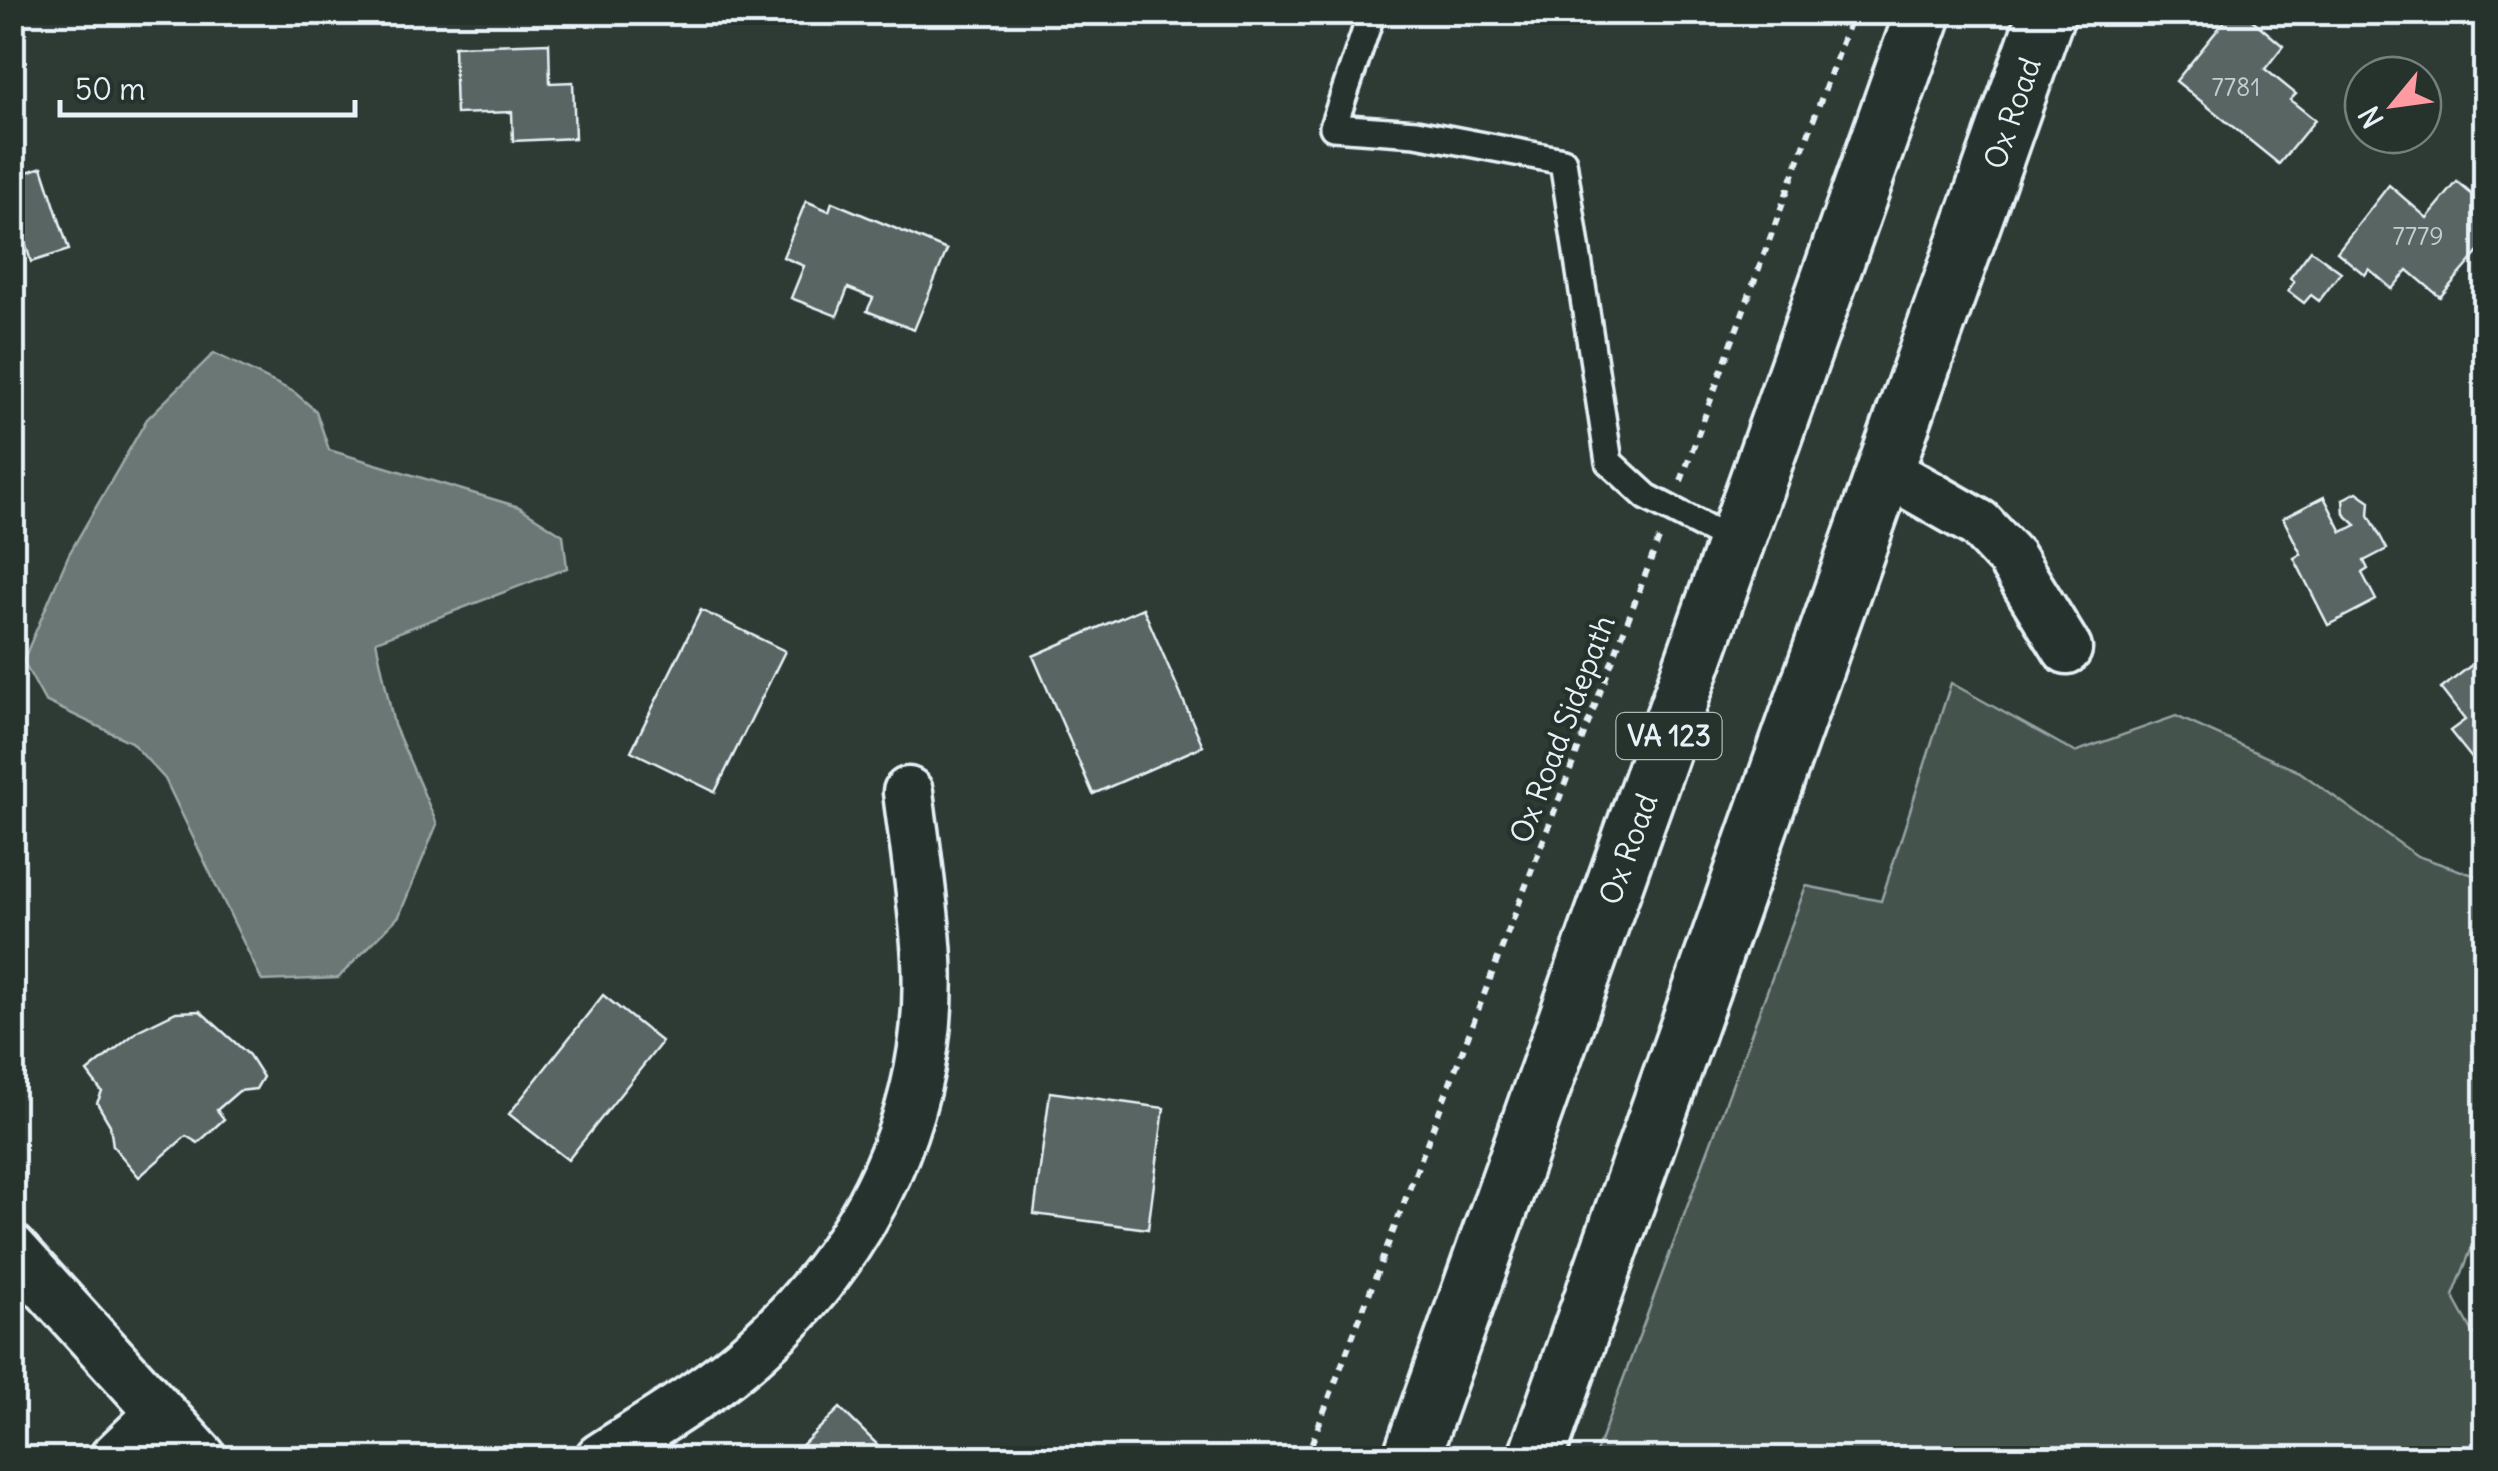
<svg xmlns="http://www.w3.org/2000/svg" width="2498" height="1471" viewBox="0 0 2498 1471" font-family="Delius,sans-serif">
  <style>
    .green { fill: #45524e; stroke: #96a2a3; stroke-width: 2.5 }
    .water { fill: #6b7775; stroke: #9da8a9; stroke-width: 2.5 }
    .building { fill: #596563; stroke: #e8f1f8; stroke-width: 2.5 }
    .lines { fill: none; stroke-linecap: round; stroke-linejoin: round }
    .service-casing { stroke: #e8f1f8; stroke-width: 32 }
    .minor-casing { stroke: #e8f1f8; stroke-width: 55 }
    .trunk-casing { stroke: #e8f1f8; stroke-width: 62 }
    .path { stroke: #e8f1f8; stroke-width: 6; stroke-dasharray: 8 8; stroke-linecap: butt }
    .service { stroke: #26332d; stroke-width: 25 }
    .minor { stroke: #26332d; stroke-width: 48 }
    .trunk { stroke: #26332d; stroke-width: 55 }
    .labels { text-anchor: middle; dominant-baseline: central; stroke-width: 9; stroke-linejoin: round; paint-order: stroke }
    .number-label { font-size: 25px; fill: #c4ced3 }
    .shield { fill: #26332d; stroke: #aeb8bb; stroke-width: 2.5 }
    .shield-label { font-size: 28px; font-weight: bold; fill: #e8f1f8 }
    .street-label { font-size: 30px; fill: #e8f1f8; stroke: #26332d }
  </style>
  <rect width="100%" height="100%" fill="#2e3b35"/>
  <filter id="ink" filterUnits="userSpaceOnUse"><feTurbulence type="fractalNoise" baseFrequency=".01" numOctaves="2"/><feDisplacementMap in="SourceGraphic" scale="20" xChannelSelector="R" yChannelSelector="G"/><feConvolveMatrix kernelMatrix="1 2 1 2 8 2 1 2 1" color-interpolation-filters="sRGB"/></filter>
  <g filter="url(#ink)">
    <polygon class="green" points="1951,683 2075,752 2176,716 2300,772 2417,856 2485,879 2485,1214 2453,1296 2474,1334 2485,1338 2485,1458 1594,1458 1806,886 1881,901"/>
    <polygon class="water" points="214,353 294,392 316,411 329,450 519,507 563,535 567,568 376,641 394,725 437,824 399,916 338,978 262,981 165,779 131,742 45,701 23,661 69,554 147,419"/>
    <g class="building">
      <polygon points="2232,12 2243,12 2283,46 2265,69 2296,94 2290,100 2315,120 2279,164 2176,81"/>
      <polygon points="549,43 550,83 573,82 575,138 513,141 512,112 456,114 454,46"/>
      <polygon points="42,167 69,250 31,262 26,245 12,249 12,177"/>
      <polygon points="2457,182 2486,206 2486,244 2440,297 2408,270 2392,289 2369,269 2365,275 2337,252 2389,185 2427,218"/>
      <polygon points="806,201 829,211 832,202 947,250 914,330 867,311 873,298 848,288 837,316 791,298 804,266 783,257"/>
      <polygon points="2311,250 2341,272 2319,301 2311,295 2304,303 2288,291 2294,282 2290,278"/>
      <polygon points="2357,492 2370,501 2369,515 2387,549 2364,561 2368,569 2362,573 2376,600 2328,625 2294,558 2301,554 2283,518 2324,497 2342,532 2356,525 2344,514 2343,499"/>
      <polygon points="1143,608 1203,746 1093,794 1033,656"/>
      <polygon points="701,610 785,651 715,792 631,751"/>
      <polygon points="2478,660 2486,669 2486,776 2450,731 2465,720 2441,689"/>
      <polygon points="603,995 662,1042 568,1160 509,1114"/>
      <polygon points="200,1011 249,1055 263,1077 256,1089 239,1091 217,1110 224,1119 198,1143 186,1136 139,1177 113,1146 110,1125 97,1103 102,1092 87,1072 139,1030 176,1012"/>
      <polygon points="1050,1092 1164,1108 1148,1229 1034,1214"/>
      <polygon points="840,1408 891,1458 789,1458"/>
    </g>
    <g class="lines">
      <defs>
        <polyline id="service" points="1372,12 1333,127 1416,133 1563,161 1609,462 1647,497 1738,544"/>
        <g id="minor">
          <polyline points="1888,472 1979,524 2011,558 2067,649"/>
          <polyline points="12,1249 202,1458"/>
          <polyline points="114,1458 160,1414"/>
          <path d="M 600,1458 C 652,1424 709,1392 756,1349 C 867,1249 935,1111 927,959 C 924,903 915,847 908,792"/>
        </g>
        <g id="trunk">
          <polyline points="1411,1458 1924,12"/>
          <path d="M 1536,1458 C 1704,976 1880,496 2047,12"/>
        </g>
      </defs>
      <use href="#service" class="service-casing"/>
      <use href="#minor" class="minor-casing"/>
      <use href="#trunk" class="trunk-casing"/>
      <g class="path">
        <polyline points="1681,481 1853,12"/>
        <polyline points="1306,1458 1659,539"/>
      </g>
      <use href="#service" class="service"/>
      <use href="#minor" class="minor"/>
      <use href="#trunk" class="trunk"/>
    </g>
  </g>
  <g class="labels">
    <g class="number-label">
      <text x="2236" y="87">7781</text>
      <text x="2418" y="236">7779</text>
    </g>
    <rect class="shield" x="1616.5" y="713" width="105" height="46" rx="8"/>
    <g class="shield-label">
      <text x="1669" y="736">VA 123</text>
    </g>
    <g class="street-label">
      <text transform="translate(2012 113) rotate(-71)">Ox Road</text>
      <text transform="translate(1562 729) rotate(-69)">Ox Road Sidepath</text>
      <text transform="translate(1628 849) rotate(-70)">Ox Road</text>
    </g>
  </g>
  <rect width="2498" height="1471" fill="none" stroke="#26332d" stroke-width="50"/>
  <rect x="25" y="25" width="2448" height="1421" fill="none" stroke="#e8f1f8" stroke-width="4" filter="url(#ink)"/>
  <g transform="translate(2393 105) rotate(241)"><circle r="48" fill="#26332d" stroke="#747f7e" stroke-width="2.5"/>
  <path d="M0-8L18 38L0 25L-18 38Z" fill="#ff9aa2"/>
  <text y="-15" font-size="28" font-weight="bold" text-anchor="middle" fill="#e8f1f8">N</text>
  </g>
  <path d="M60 100v15h295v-15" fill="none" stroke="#e8f1f8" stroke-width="5"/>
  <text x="75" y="100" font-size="30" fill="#e8f1f8" stroke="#26332d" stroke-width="8" paint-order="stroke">50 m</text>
</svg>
